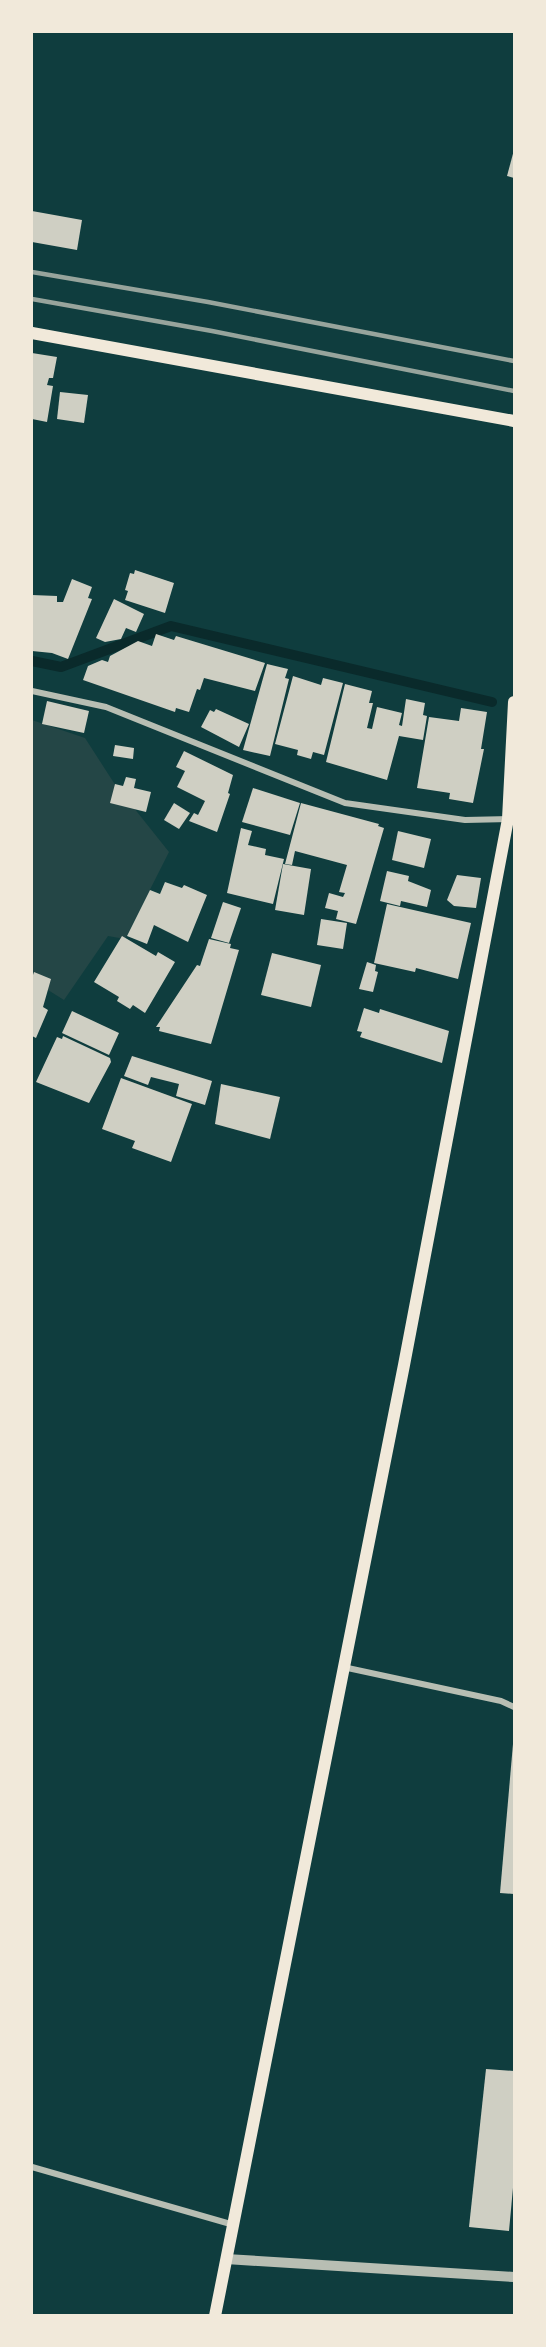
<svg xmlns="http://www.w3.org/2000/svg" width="546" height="2347" viewBox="0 0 546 2347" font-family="'Source Sans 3',sans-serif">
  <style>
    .green { fill: #244646 }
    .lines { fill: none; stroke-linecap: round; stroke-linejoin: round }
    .stream { stroke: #0a2a2b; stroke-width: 10 }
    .building { fill: #cfcfc3 }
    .minor { stroke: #b8beb3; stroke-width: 6 }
    .tertiary { stroke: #b8beb3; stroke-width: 10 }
    .secondary { stroke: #f1e9da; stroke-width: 12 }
    .rail { stroke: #97a49c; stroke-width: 4.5 }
  </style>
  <rect width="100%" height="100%" fill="#0f3d3e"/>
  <polygon class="green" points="32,720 85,738 114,783 169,852 125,939 108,936 64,1000 32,980"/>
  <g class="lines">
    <polyline class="stream" points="32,661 61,667 171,626 492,702"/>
  </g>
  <g class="building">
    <polygon points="514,150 514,178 507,176"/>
    <polygon points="32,211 82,220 77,250 32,242"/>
    <polygon points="32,353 57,357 53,378 49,378 47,385 53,386 47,422 32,419"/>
    <polygon points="60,392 88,395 84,423 57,419"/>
    <polygon points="135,570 174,583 165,613 125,600 128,591 125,590 130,573 134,574"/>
    <polygon points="72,579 92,587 88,598 92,599 68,659 52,653 32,651 32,595 57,596 57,602 63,602"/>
    <polygon points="114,599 144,614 136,632 126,628 121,639 105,642 96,638"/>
    <polygon points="156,634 174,640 176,636 265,663 255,691 204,678 200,690 197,689 189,712 176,708 175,712 83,680 88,666 102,660 108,662 110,656 138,641 152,646"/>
    <polygon points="267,664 288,669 285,678 289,679 270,756 243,750"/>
    <polygon points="293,676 321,685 323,678 343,683 324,755 313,752 311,759 297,755 298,750 275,744"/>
    <polygon points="345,684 372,691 369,703 373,703 367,728 372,729 377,707 402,713 399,725 402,726 406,699 425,703 423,715 427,716 423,740 399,736 387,780 326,762"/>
    <polygon points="47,701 89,711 84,733 42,724"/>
    <polygon points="461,708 487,712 481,749 484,749 473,803 449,799 450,793 417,788 429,717 459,721"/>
    <polygon points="216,709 249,724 239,747 201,727 210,710 214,712"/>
    <polygon points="115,745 134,748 133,759 113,756"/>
    <polygon points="184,751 233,775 228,793 230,794 217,832 189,821 194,813 198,815 205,801 177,787 185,771 176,767"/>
    <polygon points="126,777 136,779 134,788 151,792 146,812 110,803 115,784 123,786"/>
    <polygon points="253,788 300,803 290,835 242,822"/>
    <polygon points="174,803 190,813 179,829 164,820"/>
    <polygon points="301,803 379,824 378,826 384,828 356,924 336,919 338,911 325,908 329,893 343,897 345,893 339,892 347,865 295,851 292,865 285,864"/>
    <polygon points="241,828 252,831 248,845 266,849 265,855 284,859 273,904 227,893"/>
    <polygon points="398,831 431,839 424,868 392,860"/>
    <polygon points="283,864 311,869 304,915 275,910"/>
    <polygon points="387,871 409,876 408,881 431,890 427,907 401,901 400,906 380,901"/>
    <polygon points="457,875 481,878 476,908 454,906 447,900"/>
    <polygon points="165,882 182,888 184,885 207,895 188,942 154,925 147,944 127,936 150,890 160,894"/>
    <polygon points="223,902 241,908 229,943 211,938"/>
    <polygon points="387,904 471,923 458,979 416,968 415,972 374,963"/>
    <polygon points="321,919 347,923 343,949 317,945"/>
    <polygon points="122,936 156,956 158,952 175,962 145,1013 133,1005 130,1009 117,1001 119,997 94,982"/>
    <polygon points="209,939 231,944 230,948 239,950 211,1044 159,1031 160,1027 156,1027 197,965 200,966"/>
    <polygon points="272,953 321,965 311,1007 261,995"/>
    <polygon points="367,962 376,965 375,971 378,972 373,992 359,989"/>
    <polygon points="34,972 51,979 43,1007 48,1010 36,1038 32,1036 32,978"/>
    <polygon points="364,1008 379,1013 380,1009 449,1031 442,1063 360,1037 362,1032 357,1031"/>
    <polygon points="72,1011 119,1033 109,1055 62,1033"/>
    <polygon points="63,1036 110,1058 111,1062 89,1103 36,1082 57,1037 62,1039"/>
    <polygon points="132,1056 212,1081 205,1105 176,1096 179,1084 151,1077 148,1085 124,1076"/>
    <polygon points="121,1078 192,1104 171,1162 132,1148 135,1141 102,1129"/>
    <polygon points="221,1084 280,1097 270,1139 215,1124"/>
    <polygon points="513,1744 514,1744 514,1894 500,1893"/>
    <polygon points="486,2069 514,2071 514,2177 509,2231 469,2227"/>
  </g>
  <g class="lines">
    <g class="minor">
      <polyline points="32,691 106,707 345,803 465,820 514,819"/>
      <polyline points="343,1667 501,1701 514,1707"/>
      <polyline points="32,2167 234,2225"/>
    </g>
    <polyline class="tertiary" points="226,2259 514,2277"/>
    <g class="secondary">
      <polyline points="32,333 514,421"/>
      <polyline points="215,2316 404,1365 508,819 514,702"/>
    </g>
    <g class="rail">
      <polyline points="32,272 208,302 514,361"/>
      <polyline points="32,299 212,331 514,391"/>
    </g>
  </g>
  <rect width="546" height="2347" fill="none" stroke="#f1e9da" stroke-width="66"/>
</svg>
